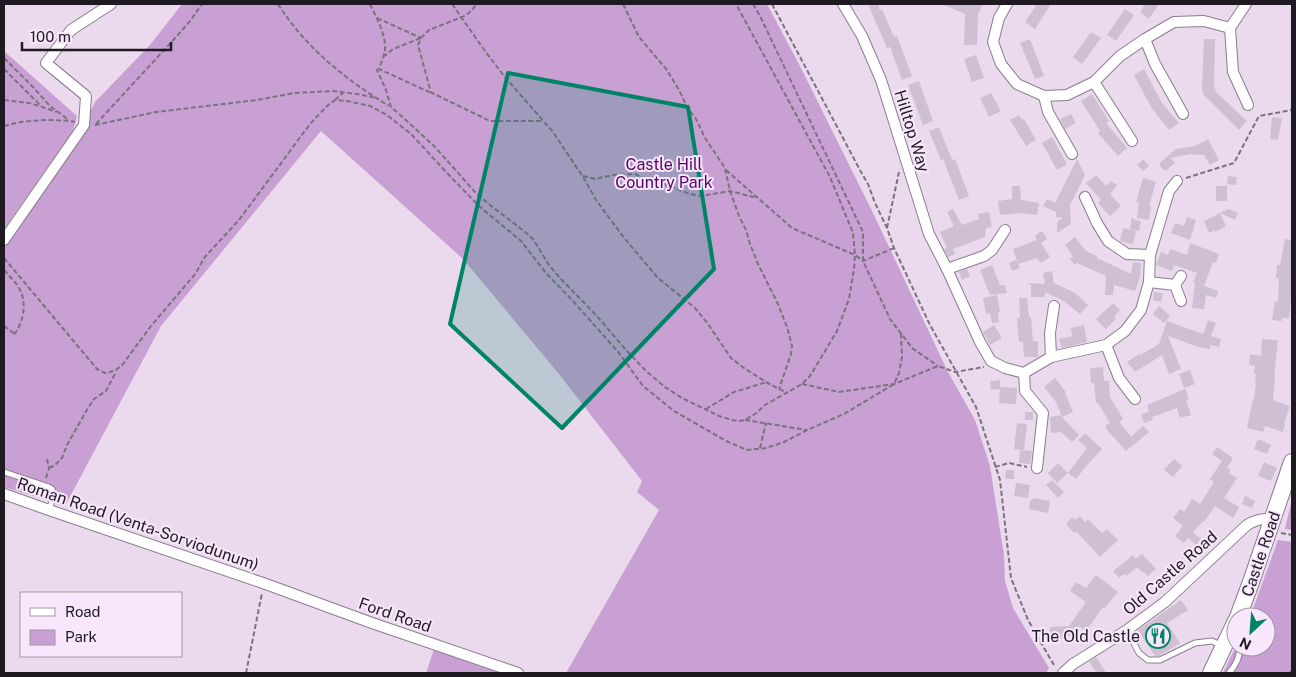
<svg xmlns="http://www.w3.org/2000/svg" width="1296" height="677" viewBox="0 0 1296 677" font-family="'Public Sans',sans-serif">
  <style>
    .green { fill: #c9a0d3 }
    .building { fill: #cfbfd3 }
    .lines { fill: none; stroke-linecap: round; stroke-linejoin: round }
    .service-casing { stroke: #8b7c8f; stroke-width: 7 }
    .minor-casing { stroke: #8b7c8f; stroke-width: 12 }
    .primary-casing { stroke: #8b7c8f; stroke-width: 18 }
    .path { stroke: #7c727f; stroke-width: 2; stroke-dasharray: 5 2.5; stroke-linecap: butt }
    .service { stroke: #fff; stroke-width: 5 }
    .minor { stroke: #fff; stroke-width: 10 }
    .primary { stroke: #fff; stroke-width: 16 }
    .marked { fill: #008467; fill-opacity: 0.2; stroke: #008467; stroke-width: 4; stroke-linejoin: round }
    .labels { text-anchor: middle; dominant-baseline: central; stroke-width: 4; stroke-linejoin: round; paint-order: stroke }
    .street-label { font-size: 16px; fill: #1f1a21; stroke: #f8e7fc }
    .park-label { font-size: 16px; fill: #560465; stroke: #f8e7fc }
    .poi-label { font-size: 16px; fill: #1f1a21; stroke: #f8e7fc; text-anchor: end }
  </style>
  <rect width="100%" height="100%" fill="#ebdaee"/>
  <g class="green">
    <polygon points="182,4 767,4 800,66 873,213 948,372 975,420 990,466 1004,555 1005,581 1013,608 1049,668 1046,673 566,673 659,510 637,492 642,481 559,374 463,259 321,131 161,326 65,506 4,487 4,245 84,130 90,112 95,102 150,45"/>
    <polygon points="4,51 77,116 73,131 4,229"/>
    <polygon points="1292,499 1292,530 1285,529"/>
    <polygon points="1278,540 1292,542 1292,673 1223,673 1236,646 1266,647 1266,617 1250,617"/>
    <polygon points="434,649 501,673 426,673"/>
  </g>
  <g class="building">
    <polygon points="868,4 878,4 880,10 882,9 894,37 897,36 912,76 902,80 890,47 887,48"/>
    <polygon points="942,4 983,4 978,14 977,45 964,45 965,14"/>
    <polygon points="1037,4 1051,4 1035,29 1025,22"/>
    <polygon points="1145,4 1159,4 1149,19 1140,12"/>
    <polygon points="1125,9 1134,15 1116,41 1107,35"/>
    <polygon points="1091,32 1101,38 1082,64 1073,57"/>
    <polygon points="1030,39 1044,76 1035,79 1020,43"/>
    <polygon points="1204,39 1215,39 1214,85 1216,92 1247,121 1239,130 1204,95 1202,90"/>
    <polygon points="976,55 984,78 972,82 964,59"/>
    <polygon points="1144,69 1162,103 1179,123 1169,130 1151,107 1134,75"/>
    <polygon points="919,81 933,121 923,125 908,85"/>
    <polygon points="991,93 1001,111 989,117 980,98"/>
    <polygon points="1092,94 1109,121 1106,123 1127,148 1118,156 1098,133 1100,131 1081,101"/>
    <polygon points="1071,114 1076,123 1065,129 1060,119"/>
    <polygon points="1019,115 1022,120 1024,119 1036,140 1026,146 1010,120"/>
    <polygon points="1272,117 1282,118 1278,140 1270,139"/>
    <polygon points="939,127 952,160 955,159 969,196 959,200 943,159 941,160 929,131"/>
    <polygon points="1052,137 1067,164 1057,170 1042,143"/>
    <polygon points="1208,139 1219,160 1210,165 1204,155 1190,154 1171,158 1175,163 1167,170 1164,170 1160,166 1160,163 1176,149 1195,146"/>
    <polygon points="1077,159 1085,175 1070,205 1071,224 1057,233 1057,222 1063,218 1056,217 1056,212 1043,206 1047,199 1055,203"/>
    <polygon points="1143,159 1149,166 1143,171 1137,165"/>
    <polygon points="1096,175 1106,186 1111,181 1117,185 1110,194 1121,206 1110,216 1098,203 1101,200 1086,183"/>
    <polygon points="1228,176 1237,177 1236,185 1227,184"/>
    <polygon points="1143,178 1156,182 1149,206 1151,207 1149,220 1137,218 1139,202 1136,202"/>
    <polygon points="1012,186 1020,186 1021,200 1039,203 1037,215 1022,213 1000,215 998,201 1012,199"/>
    <rect x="1216" y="186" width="11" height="15"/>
    <polygon points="953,209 962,225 979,219 978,214 989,212 992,227 986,228 985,237 953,249 955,254 948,257 944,249 947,248 940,232 954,226 947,212"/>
    <polygon points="1228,209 1238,213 1235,220 1220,213 1226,226 1215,232 1214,230 1209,233 1204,221"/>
    <polygon points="1132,217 1135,220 1141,221 1139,231 1130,229"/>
    <polygon points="1187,217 1196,220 1190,240 1171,233 1175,223 1184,226"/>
    <polygon points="1123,228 1136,231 1133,244 1120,241"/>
    <polygon points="1040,232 1043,232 1047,239 1041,243 1050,257 1041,263 1037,258 1018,264 1013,249 1037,240 1035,236"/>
    <polygon points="1075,237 1086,251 1097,256 1097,258 1131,274 1133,262 1141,263 1140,277 1135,291 1114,285 1113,295 1105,295 1106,276 1077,263 1075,265 1070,259 1073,256 1065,245"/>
    <polygon points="1285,239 1292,240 1292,298 1291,298 1289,318 1282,318 1282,321 1272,320 1275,301 1278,302 1279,278 1276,278 1277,265 1280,265"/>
    <polygon points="1190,243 1219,254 1216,263 1213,262 1204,286 1218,291 1216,298 1206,295 1204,309 1192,308 1195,283 1193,282 1197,273 1174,265 1172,271 1156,265 1161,252 1168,255 1170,249 1187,255"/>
    <polygon points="1016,260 1020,268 1012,271 1009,263"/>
    <polygon points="992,265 1000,285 1005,285 1007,293 990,295 980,270"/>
    <polygon points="967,269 970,276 962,280 959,272"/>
    <polygon points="1052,271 1054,283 1075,293 1088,305 1080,314 1065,302 1045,292 1045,297 1031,297 1031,285 1027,283 1045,284 1043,273"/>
    <polygon points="1154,292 1163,293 1161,302 1153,300"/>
    <polygon points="997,295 1000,312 998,312 999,322 992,323 990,313 986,314 983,298"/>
    <polygon points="1019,298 1027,298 1029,317 1031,317 1033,341 1038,341 1038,357 1024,357 1023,341 1019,342 1017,318 1020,318"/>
    <polygon points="1113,303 1120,310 1114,317 1116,319 1106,329 1096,319"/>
    <polygon points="1159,306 1170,316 1164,323 1153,314"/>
    <polygon points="1208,320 1216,323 1211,336 1221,339 1219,347 1210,345 1210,349 1198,347 1168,336 1181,369 1169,374 1162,355 1135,372 1127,362 1139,354 1140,355 1159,344 1167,321 1203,334"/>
    <polygon points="994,325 1002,338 990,345 983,332"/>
    <polygon points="1084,325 1087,342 1062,348 1059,339 1072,336 1071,328"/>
    <polygon points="1262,339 1278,340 1274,378 1275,379 1273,400 1290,406 1284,424 1285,424 1283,432 1265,426 1263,432 1247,428 1253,399 1254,400 1256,383 1255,383 1256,374 1254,374 1255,366 1249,365 1250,354 1261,356"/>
    <polygon points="1103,367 1104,381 1109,381 1110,397 1123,419 1119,422 1131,437 1143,426 1149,432 1126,451 1111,434 1110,434 1105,426 1110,423 1098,403 1096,403 1094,383 1091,383 1090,368"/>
    <polygon points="1190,370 1195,384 1184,388 1179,374"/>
    <polygon points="1055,378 1066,392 1065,393 1073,412 1062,417 1056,402 1044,387"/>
    <polygon points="1000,380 1000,387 1017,388 1016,404 999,403 1000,389 991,390 990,381"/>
    <polygon points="1185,389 1189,399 1186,400 1191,415 1180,418 1177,408 1152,417 1153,420 1144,423 1141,415 1149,411 1147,405"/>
    <rect x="1025" y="412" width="8" height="8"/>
    <polygon points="1060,415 1079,435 1072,442 1061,432 1051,433 1050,417"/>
    <polygon points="1017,423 1027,424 1024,450 1014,449"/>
    <polygon points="1085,433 1102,449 1087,465 1076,479 1068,473 1087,448 1078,440"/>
    <polygon points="1258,439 1271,445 1267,454 1254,449"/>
    <polygon points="1217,447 1233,458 1227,468 1231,470 1229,473 1237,478 1224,498 1239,507 1233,518 1215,506 1204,522 1203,521 1193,532 1201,539 1196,545 1188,538 1184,543 1175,536 1183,526 1173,518 1180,509 1184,512 1192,499 1200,504 1214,482 1210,479 1222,461 1212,454"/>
    <polygon points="1020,450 1032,451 1030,464 1019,463"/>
    <polygon points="1174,459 1182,466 1173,477 1164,470"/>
    <polygon points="1264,462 1277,468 1271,481 1258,476"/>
    <polygon points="1058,463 1068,473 1057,483 1048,473"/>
    <polygon points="1006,470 1014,470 1014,479 1005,479"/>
    <polygon points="1052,480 1064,492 1058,498 1046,485"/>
    <polygon points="1016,483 1030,485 1028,498 1014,496"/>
    <polygon points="1245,496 1255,501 1252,508 1242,504"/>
    <polygon points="1034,498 1050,501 1048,513 1029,509 1030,501"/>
    <polygon points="1080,516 1085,522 1088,519 1102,533 1107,529 1118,540 1100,557 1076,531 1074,533 1066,524 1072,517 1075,520"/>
    <polygon points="1142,554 1156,569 1148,576 1144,572 1143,573 1137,567 1126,576 1124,574 1119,578 1113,571 1133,555 1136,559"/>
    <polygon points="1096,575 1118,592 1105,608 1103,607 1086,631 1079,626 1079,636 1065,636 1065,639 1050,639 1050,627 1069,626 1086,602 1070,591 1076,582 1086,588"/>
    <polygon points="1181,600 1188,610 1167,623 1180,643 1164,653 1159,656 1155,656 1138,630"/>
    <polygon points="1096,657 1097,658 1106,673 1097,673 1089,662"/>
  </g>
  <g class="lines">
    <defs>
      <g id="service">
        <polyline points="4,472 49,487 52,489 54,495 49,510"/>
        <polyline points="1127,630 1139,653 1148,660 1160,660 1195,643 1212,641 1222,646"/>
        <path d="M 1229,673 C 1235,666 1241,657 1239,647"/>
      </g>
      <g id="minor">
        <polyline points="843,4 862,36 881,80 929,234 947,269 980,342 991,361 1005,368 1024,373 1051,357 1106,345 1125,331 1141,310 1149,282 1150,255 1169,191 1177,181"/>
        <polyline points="1007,4 999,18 993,42 1001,64 1017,84 1044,96 1067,95 1094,82 1120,56 1145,39 1174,22 1204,21 1230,28"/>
        <polyline points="1246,4 1230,28 1233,72 1248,105"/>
        <polyline points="1145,39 1155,64 1183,114"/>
        <polyline points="1094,82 1132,141"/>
        <polyline points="1044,96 1048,112 1072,154"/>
        <polyline points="1085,197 1097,223 1108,241 1127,254 1150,255"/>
        <polyline points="4,240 84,125 86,96 46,63 71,30 111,4"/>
        <polyline points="947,269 984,256 992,250 1005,230"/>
        <polyline points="1149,282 1175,285 1181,301"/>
        <polyline points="1175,285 1181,276"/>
        <polyline points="1106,345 1119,378 1135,399"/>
        <polyline points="1051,357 1050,333 1054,306"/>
        <polyline points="1024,373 1025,391 1043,413 1037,468"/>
        <polyline points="4,494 49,510 263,583 372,623 518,673"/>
        <path d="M 1063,673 L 1073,664 L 1127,630 L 1165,602 L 1247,525 C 1255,520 1263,518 1273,519"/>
      </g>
      <g id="primary">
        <polyline points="1238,617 1251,582 1292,462"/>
        <polyline points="1211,673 1236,621"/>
      </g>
    </defs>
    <use href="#service" class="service-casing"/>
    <use href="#minor" class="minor-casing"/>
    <use href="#primary" class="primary-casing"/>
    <g class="path">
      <path d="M 278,4 C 305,47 346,80 389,106"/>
      <path d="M 370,4 C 376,17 386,34 385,50 C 384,56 381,63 379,69 L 429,92 L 430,89 L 418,45 L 421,38 L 429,30 L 462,17 L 469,13 L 477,4"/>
      <polyline points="452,4 485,51 504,76 553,132 585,180 596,200 625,239 658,278 695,308 708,324 731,358 744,368 766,382 779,389 788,393"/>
      <polyline points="623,4 639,37 667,70 679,90 687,107 696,119 705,138 725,168 730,191 739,216 746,230 750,244 758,264 778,304 787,327 792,346 791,354 779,389"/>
      <polyline points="753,4 760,16 863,232 863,261 890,319 912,348 938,366"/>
      <polyline points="772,4 861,172 868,184 875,203 887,228 894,248 930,325 976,407 1000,480 1011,578 1028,620 1055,667"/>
      <polyline points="377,18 421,38"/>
      <polyline points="383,57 393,49 421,38"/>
      <polyline points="4,58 33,87 50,106 69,120"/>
      <polyline points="4,69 42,107 57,112"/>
      <polyline points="379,69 377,70 386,90 391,107 407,121 435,147 475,192 490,205 524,231 533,239 549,265 559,277 596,315 626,350 647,372 665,387 682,398 719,416 732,420 739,421 745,420 755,414 765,405 802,384 810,376 837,331 849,299 854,269 855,255 853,233 830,177 736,4"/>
      <polyline points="430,92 490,121 543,121"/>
      <polyline points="4,100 29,103 39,106"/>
      <polyline points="335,100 343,93"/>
      <polyline points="96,124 177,36 190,21 202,4"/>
      <polyline points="95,125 156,112 257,100 294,93 333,91 357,94 376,98"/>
      <path d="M 4,126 C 21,121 38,120 55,120 C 62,121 69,120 75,122"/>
      <polyline points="726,170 792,228 855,255 863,261 894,248"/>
      <polyline points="583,176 595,179 613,175 635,174 643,178 651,179 690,194 701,196 730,191 757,198"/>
      <polyline points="1186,178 1234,163 1259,116 1292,110"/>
      <polyline points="887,228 899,172"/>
      <polyline points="4,258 97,369 105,373 110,372 116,370 123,364 151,326 196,273 204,258 239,220 310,124 327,106 335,100 347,101 370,106 387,115 411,134 447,173 479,206 521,241 546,273 573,301 619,353 643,386 674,411 726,441 747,450 766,448 784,442 807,430 844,414 894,384 899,373 902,357 901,333"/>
      <path d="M 4,270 C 9,276 15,281 19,288 C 28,303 23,324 13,336"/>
      <polyline points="4,326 15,334"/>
      <polyline points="802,384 839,392 894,384 938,366 955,372 984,367"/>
      <polyline points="706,409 734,392 767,382"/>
      <polyline points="745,420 807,430"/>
      <polyline points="760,448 766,423"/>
      <polyline points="995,467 1009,463 1027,467"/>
      <polyline points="49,468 55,465 62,458 67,445 88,408 94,399 106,391 116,372"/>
      <polyline points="46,478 49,468 47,459"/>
      <polyline points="1281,533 1292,535"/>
      <polyline points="246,673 262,593"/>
      <polyline points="1289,673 1292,671"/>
    </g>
    <use href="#service" class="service"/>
    <use href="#minor" class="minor"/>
    <use href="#primary" class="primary"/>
  </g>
  <path class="marked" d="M 508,73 L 688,107 L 714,269 L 562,428 L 450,324 Z"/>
  <defs>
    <symbol id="restaurant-ring" viewBox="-11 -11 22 22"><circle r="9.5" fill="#f8e7fc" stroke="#008467" stroke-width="1.5"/><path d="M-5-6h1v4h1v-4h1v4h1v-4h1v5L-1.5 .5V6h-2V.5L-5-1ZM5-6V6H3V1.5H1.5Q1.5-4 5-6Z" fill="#008467"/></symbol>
  </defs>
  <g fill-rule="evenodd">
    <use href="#restaurant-ring" x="1144" y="622" width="28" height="28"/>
  </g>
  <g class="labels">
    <g class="street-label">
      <text transform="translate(912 131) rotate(73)">Hilltop Way</text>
      <text transform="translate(138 524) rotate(19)">Roman Road (Venta-Sorviodunum)</text>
      <text transform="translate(1261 554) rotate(-71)">Castle Road</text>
      <text transform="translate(1170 573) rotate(-41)">Old Castle Road</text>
      <text transform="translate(395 615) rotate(19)">Ford Road</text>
    </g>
    <g class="park-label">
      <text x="664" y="164">Castle Hill<tspan x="664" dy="18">Country Park</tspan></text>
    </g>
    <g class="poi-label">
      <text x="1140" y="636">The Old Castle</text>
    </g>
  </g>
  <rect width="1296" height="677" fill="none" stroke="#1f1a21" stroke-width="10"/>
  <rect x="20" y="592" width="162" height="65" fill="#f8e7fc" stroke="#a195a4"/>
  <rect x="30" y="608" width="25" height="8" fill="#ffffff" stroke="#a195a4"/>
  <text x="65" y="617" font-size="15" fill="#1f1a21">Road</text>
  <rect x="30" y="630" width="25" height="15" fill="#c9a0d3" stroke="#a195a4"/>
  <text x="65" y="642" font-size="15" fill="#1f1a21">Park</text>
  <g transform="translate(1251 632) rotate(206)"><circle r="24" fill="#f8e7fc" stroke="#a195a4"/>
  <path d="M0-4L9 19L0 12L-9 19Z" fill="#008467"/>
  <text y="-8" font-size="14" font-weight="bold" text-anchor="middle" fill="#1f1a21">N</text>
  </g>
  <path d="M22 42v8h149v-8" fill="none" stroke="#1f1a21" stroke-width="2.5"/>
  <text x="30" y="42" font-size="15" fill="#1f1a21" stroke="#f8e7fc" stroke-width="4" paint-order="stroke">100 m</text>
</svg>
